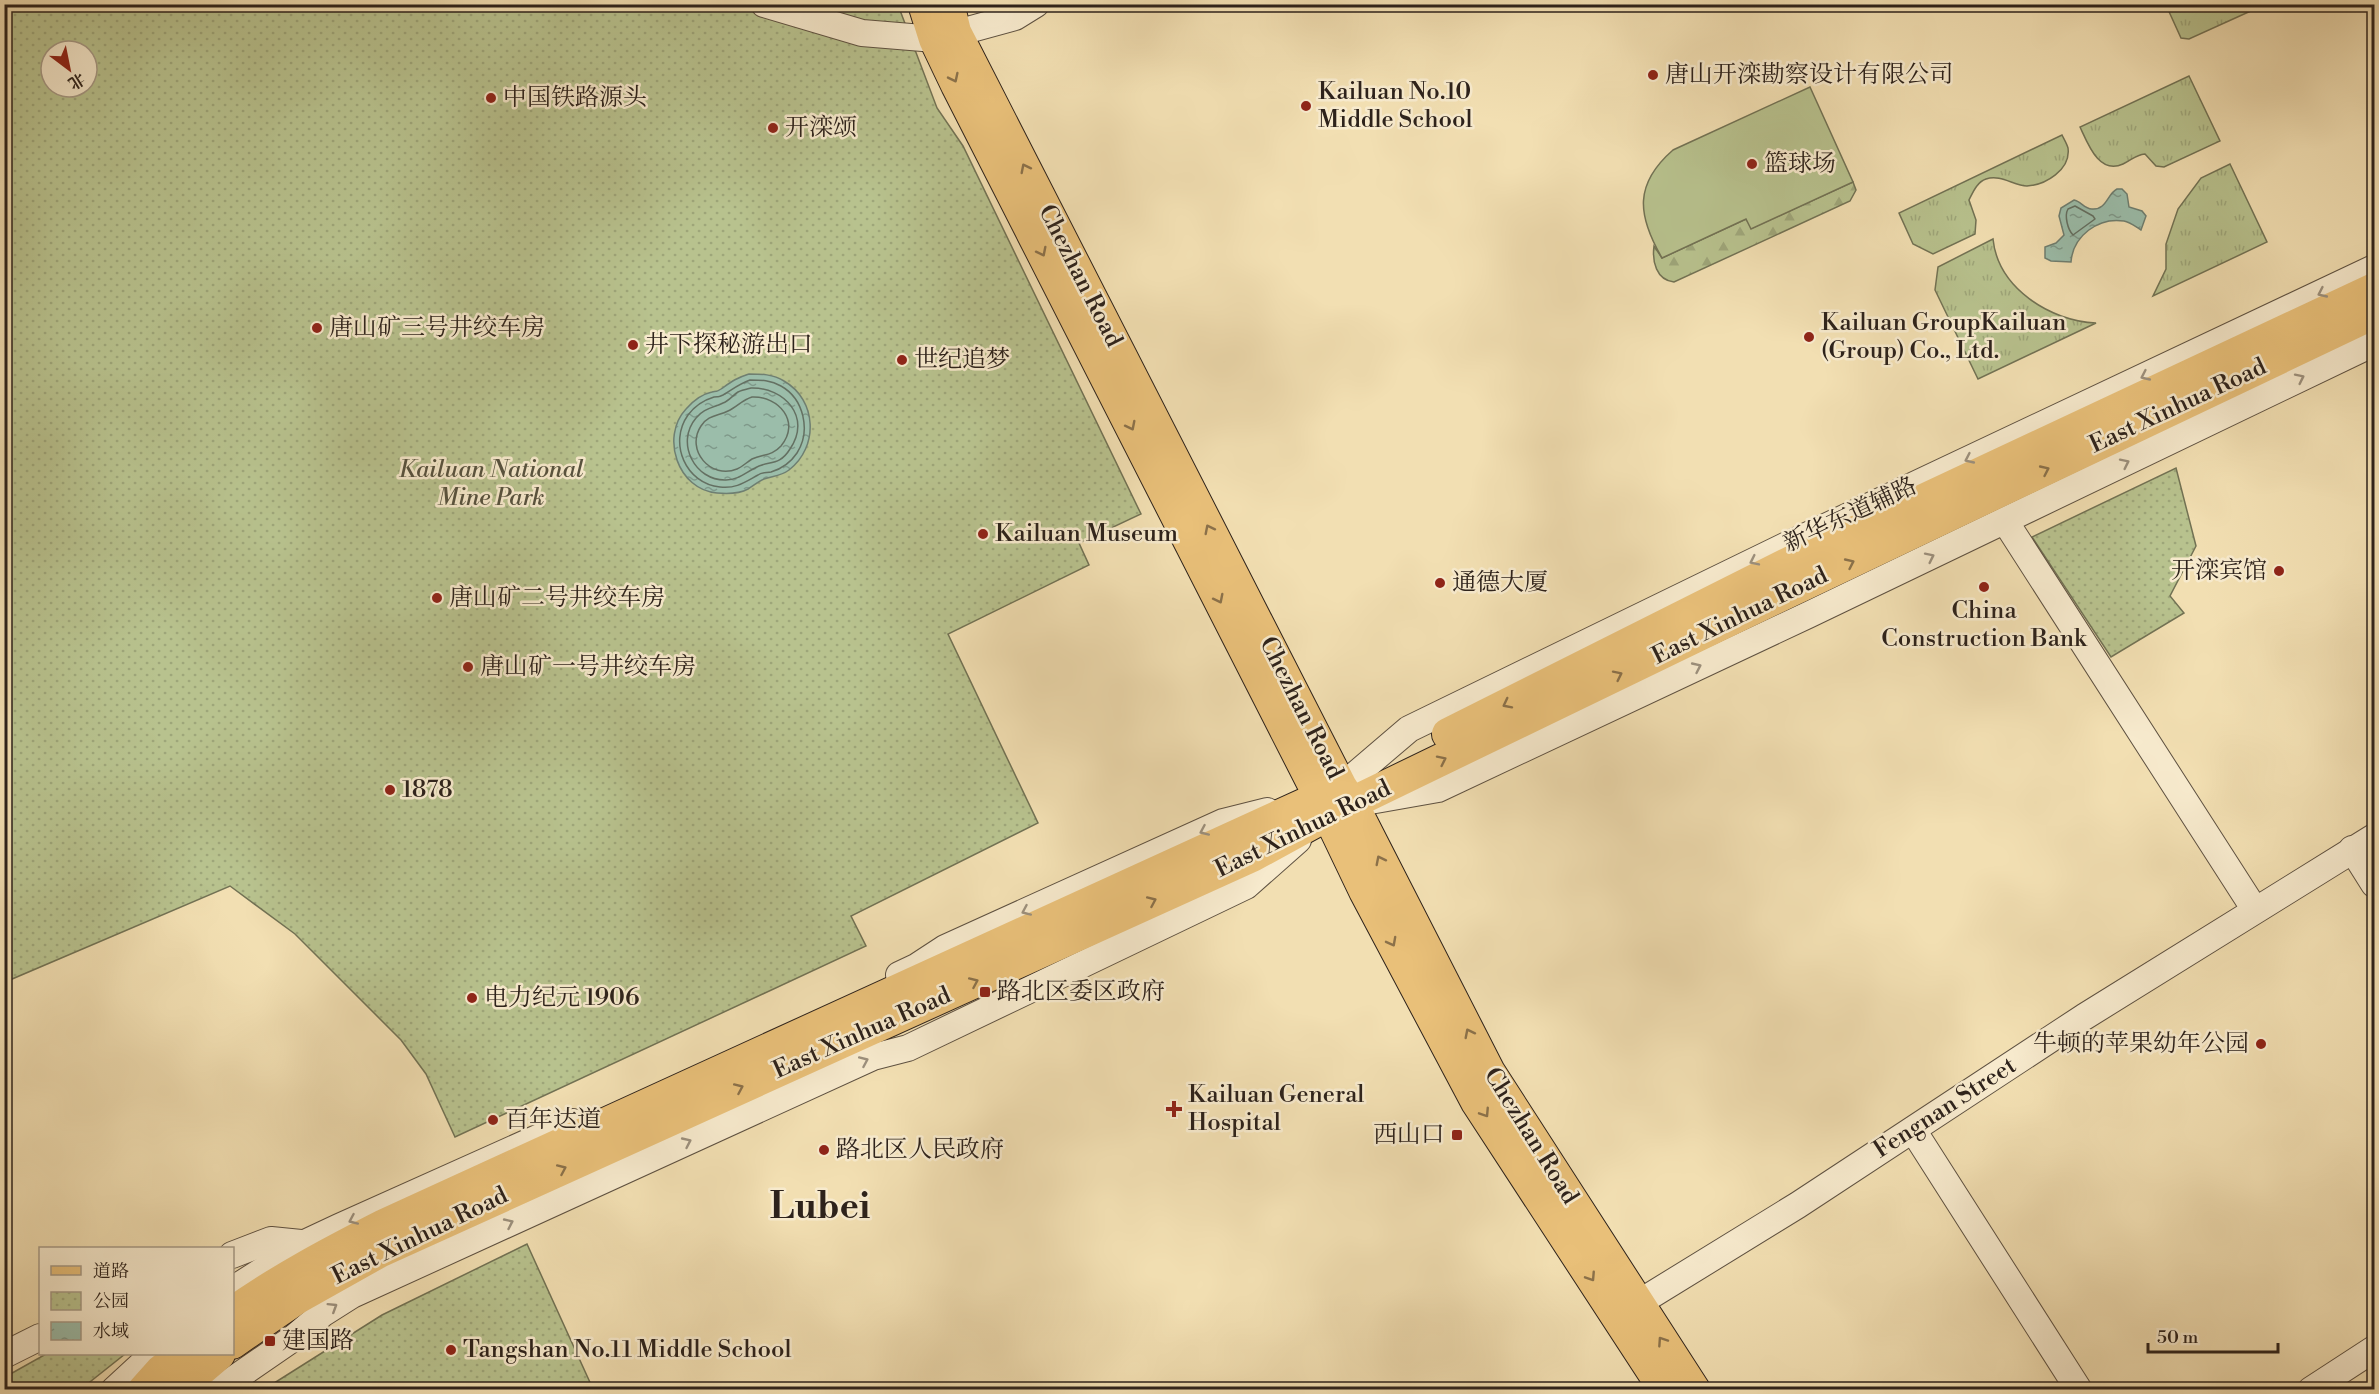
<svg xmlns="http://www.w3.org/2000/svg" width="2379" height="1394" viewBox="0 0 2379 1394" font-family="'Libre Bodoni','Noto Serif SC',serif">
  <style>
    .grass { fill: url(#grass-tufts); stroke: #727254; stroke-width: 1.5 }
    .forest { fill: url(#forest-firs); stroke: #727254; stroke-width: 1.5 }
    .park { fill: url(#park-dots); stroke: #727254; stroke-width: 1.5; fill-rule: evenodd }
    .pitch { fill: #b8c28e; stroke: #727254; stroke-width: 1.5 }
    .water { fill: url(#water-ripples); stroke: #6f7f71; stroke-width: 1.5 }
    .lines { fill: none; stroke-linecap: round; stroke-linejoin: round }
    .shore { stroke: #647062; stroke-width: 1.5 }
    .minor-casing { stroke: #5e5141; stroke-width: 28 }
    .major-casing { stroke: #2d221b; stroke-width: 34 }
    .minor { stroke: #f7eacd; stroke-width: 26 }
    .major { stroke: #e9c079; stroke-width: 32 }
    .oneway { stroke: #8b714a }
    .oneway2 { stroke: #9c907d }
    .poi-dot { fill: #8f2418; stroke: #f7eacd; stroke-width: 2 }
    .labels { text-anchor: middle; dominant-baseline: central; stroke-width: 5; stroke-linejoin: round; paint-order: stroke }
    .poi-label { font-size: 24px; fill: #2d221b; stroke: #f7eacd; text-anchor: start }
    .street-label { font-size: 24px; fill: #2d221b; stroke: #f7eacd }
    .park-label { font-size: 24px; font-style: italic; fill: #57523e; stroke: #f7eacd }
    .town-label { font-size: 36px; font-weight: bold; fill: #2d221b; stroke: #f7eacd }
  </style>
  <defs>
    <pattern id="grass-tufts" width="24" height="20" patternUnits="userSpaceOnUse" patternTransform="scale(1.5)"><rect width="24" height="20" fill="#b8c28e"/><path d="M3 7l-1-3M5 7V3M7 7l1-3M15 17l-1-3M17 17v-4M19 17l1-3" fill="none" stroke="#9ea67a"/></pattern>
    <pattern id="forest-firs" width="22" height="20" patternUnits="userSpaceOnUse" patternTransform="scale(1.5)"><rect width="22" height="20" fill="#b8c28e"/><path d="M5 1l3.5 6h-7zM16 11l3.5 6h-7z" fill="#9ea67a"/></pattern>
    <pattern id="park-dots" width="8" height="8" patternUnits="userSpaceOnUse" patternTransform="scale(1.5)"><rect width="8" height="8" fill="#b8c28e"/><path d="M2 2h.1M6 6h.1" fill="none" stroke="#9ea67a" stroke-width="1.8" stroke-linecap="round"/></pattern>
    <pattern id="water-ripples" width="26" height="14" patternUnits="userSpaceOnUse" patternTransform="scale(1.5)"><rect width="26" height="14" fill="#9bbdaa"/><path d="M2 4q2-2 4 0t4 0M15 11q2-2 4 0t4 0" fill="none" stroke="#7f998a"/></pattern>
  </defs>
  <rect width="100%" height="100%" fill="#f2dfb2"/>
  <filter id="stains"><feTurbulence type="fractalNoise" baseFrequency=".00333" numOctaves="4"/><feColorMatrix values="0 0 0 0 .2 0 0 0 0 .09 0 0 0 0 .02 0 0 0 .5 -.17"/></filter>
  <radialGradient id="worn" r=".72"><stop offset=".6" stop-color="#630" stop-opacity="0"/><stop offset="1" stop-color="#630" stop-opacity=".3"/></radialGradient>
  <g class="grass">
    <polygon points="2166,5 2264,5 2189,39 2181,38"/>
    <path d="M 2189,76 L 2220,141 L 2164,167 L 2156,166 L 2145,154 C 2135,155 2132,160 2123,164 C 2099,175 2088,144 2080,127 Z"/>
    <path d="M 2062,135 C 2064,139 2067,144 2068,148 C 2071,170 2045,185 2027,186 C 2014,186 2001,174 1986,179 C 1977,182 1973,192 1969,200 L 1976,220 L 1975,234 L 1933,254 L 1913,244 L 1899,213 Z"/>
    <polygon points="2230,164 2267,242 2153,296 2166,269 2166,244 2178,209 2201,178"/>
    <path d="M 1993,239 C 1998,288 2050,321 2096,323 L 1978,379 L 1935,290 L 1938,267 Z"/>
  </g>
  <path class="forest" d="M 1853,182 L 1856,190 L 1850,201 L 1674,282 C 1656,280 1652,261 1654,246 L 1662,258 L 1746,219 L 1752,228 Z"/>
  <g class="park">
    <path d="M 5,5 L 898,5 L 937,108 L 963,146 L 1141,514 L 1079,543 L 1089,565 L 948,634 L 1038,823 L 851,916 L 866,946 L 455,1137 L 426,1074 L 401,1040 L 295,934 L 230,886 L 5,982 ZM 51,51 L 87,51 L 87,87 L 51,87 Z"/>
    <polygon points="2176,468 2196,546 2170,596 2184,613 2111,657 2032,537"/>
    <polygon points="527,1244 593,1389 274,1389 271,1385 382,1315"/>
    <polygon points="46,1354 125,1354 81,1389 5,1389 5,1377"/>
  </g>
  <path class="pitch" d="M 1810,87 L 1853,182 L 1751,229 L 1746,219 L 1662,258 C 1637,215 1634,184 1673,150 Z"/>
  <g class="water">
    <path d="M 2117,189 L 2122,189 L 2127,194 L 2129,207 L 2142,211 L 2146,216 L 2141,230 C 2136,227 2130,222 2124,221 C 2098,217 2073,236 2071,262 L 2051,261 L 2045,258 L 2045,247 L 2056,243 L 2064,235 L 2059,216 L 2061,208 L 2074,200 C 2081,201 2084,209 2092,209 C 2107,210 2107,194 2117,189 Z"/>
    <path d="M 749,374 C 761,374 773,374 784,381 C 817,400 819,447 789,470 C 781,476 773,476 764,479 C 759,481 753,486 748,489 C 739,494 728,494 717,493 C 678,490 660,437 686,409 C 693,401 702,394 712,392 C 719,390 715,393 721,389 C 731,382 736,378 749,374 Z"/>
  </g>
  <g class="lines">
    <g class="shore">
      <path d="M 2075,206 L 2093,216 L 2095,219 L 2073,235 C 2068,230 2064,216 2068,209 Z"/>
      <path d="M 750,380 C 761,380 771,380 781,386 C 804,399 811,431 797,453 C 791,462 781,469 771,472 C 767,473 762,472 758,475 C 745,482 736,489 720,487 C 686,484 668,443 688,415 C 694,407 704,400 714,397 C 720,396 717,398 723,395 C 733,389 739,384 750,380 Z"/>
      <path d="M 751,388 C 784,387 812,417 790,449 C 779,467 768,460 755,468 C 745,473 738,480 726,480 C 695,481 675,443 696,418 C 704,408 713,408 723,403 C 729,401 733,395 738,392 C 742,390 747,389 751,388 Z"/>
      <path d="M 752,397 C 779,396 801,422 781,446 C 772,456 763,454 752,459 C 747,462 742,467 737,469 C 711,480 685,450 701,426 C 708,415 718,416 728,411 C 737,407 742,400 752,397 Z"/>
    </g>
    <defs>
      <g id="minor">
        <polyline points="764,4 862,33 935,39 1015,17 1036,4"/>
        <polyline points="2005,521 2255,910"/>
        <polyline points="1341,787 1409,729 1785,546 2374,268"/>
        <polyline points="1370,801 1438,789 1808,615 2374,343"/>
        <polyline points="2352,849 2374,884"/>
        <polyline points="899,975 916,967 945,948 1223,822 1267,811"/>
        <polyline points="1913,1130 2079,1390"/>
        <polyline points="232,1255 271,1240 311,1244"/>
        <polyline points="232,1290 307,1242 339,1227 573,1122"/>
        <polyline points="1637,1304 1798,1205 2084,1017 2374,837"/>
        <polyline points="4,1355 40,1337"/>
        <polyline points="114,1390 153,1354"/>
        <polyline points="218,1390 295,1337 322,1314 352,1295 873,1057 908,1048 1246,886 1298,840"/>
        <polyline points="2311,1390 2374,1349"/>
      </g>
      <g id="major">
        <polyline points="924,4 935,39 957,85 1320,797 1365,891 1477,1102 1665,1390"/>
        <polyline points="948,4 955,32 1341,787 1352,804 1489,1072 1694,1390"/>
        <polyline points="1448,734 1791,562 2374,289"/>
        <path d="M 232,1313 C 280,1279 331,1252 384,1225 L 1312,801"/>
        <polyline points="232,1343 297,1298 379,1252 1252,856 1327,815 1794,589 2374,313"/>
        <polyline points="144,1390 161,1371 182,1354"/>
        <polyline points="177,1390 219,1354"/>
      </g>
    </defs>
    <use href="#minor" class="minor-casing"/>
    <use href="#major" class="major-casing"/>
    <use href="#minor" class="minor"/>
    <use href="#major" class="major"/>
  </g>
  <defs><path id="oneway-chevron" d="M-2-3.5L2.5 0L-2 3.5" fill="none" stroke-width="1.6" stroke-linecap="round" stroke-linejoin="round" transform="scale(1.5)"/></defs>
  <g class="oneway">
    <use href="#oneway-chevron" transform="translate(954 78) rotate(64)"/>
    <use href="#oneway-chevron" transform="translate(1025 168) rotate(-117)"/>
    <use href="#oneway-chevron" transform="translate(1042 252) rotate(63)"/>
    <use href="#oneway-chevron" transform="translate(1131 426) rotate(63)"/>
    <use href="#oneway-chevron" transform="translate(2045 470) rotate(-25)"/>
    <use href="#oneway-chevron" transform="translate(1209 529) rotate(-117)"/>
    <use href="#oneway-chevron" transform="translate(1850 563) rotate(-25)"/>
    <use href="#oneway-chevron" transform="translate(1219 599) rotate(63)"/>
    <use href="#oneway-chevron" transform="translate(1618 675) rotate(-26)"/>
    <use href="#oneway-chevron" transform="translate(1507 704) rotate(153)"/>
    <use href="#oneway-chevron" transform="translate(1442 760) rotate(-26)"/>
    <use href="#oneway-chevron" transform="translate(1380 860) rotate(-117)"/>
    <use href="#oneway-chevron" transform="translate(1152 901) rotate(-24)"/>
    <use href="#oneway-chevron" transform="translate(1392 942) rotate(62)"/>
    <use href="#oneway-chevron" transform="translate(974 982) rotate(-24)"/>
    <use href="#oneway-chevron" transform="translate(1469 1033) rotate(-117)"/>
    <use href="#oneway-chevron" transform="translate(739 1088) rotate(-24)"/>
    <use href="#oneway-chevron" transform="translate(1485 1113) rotate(57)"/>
    <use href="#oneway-chevron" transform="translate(562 1169) rotate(-24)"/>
    <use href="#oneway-chevron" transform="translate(1591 1277) rotate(57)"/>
    <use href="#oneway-chevron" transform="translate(1662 1341) rotate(-124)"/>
  </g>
  <g class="oneway2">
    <use href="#oneway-chevron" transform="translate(2322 293) rotate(155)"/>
    <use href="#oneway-chevron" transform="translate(2145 376) rotate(155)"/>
    <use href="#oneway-chevron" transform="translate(2300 378) rotate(-26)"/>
    <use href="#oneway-chevron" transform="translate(1969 459) rotate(155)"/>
    <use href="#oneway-chevron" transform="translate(2125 463) rotate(-26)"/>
    <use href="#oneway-chevron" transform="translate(1930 557) rotate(-26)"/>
    <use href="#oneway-chevron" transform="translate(1754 561) rotate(154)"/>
    <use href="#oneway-chevron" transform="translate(1697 667) rotate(-25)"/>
    <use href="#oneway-chevron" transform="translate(1204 831) rotate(156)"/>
    <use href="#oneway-chevron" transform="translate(1026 911) rotate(156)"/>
    <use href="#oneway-chevron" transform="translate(864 1061) rotate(-24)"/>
    <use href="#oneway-chevron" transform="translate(687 1142) rotate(-25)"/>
    <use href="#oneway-chevron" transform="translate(353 1220) rotate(156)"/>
    <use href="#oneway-chevron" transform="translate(509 1223) rotate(-25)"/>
    <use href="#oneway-chevron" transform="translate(333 1307) rotate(-32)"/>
  </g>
  <g class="poi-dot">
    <circle cx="1653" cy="75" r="6"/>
    <circle cx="491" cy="98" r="6"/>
    <circle cx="1306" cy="106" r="6"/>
    <circle cx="773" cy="128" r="6"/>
    <circle cx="1752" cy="164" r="6"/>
    <circle cx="317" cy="328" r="6"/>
    <circle cx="1809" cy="337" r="6"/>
    <circle cx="633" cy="345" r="6"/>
    <circle cx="902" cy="360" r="6"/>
    <circle cx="983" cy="534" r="6"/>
    <circle cx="2279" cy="571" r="6"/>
    <circle cx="1440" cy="583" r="6"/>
    <circle cx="1984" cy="587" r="6"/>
    <circle cx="437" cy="598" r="6"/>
    <circle cx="468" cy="667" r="6"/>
    <circle cx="390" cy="790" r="6"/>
    <rect x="979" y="986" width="12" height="12" rx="3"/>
    <circle cx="472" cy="998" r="6"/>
    <circle cx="2261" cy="1044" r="6"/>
    <path d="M1171 1100h6v6h6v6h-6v6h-6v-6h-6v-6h6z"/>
    <circle cx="493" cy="1120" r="6"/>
    <rect x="1451" y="1129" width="12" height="12" rx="3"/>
    <circle cx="824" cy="1150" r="6"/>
    <rect x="264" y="1335" width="12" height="12" rx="3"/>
    <circle cx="451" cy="1350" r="6"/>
  </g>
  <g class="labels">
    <g class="poi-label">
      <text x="1665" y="75">唐山开滦勘察设计有限公司</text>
      <text x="1318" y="92">Kailuan No.10<tspan x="1318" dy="28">Middle School</tspan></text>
      <text x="503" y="98">中国铁路源头</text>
      <text x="785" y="128">开滦颂</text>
      <text x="1764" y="164">篮球场</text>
      <text x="1821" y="323">Kailuan GroupKailuan<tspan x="1821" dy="28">(Group) Co., Ltd.</tspan></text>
      <text x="329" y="328">唐山矿三号井绞车房</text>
      <text x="645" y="345">井下探秘游出口</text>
      <text x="914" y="360">世纪追梦</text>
      <text x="995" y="534">Kailuan Museum</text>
      <text x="2267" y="571" text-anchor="end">开滦宾馆</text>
      <text x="1452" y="583">通德大厦</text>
      <text x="449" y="598">唐山矿二号井绞车房</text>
      <text x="1984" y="611" text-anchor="middle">China<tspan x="1984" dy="28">Construction Bank</tspan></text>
      <text x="480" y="667">唐山矿一号井绞车房</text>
      <text x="402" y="790">1878</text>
      <text x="997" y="992">路北区委区政府</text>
      <text x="484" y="998">电力纪元 1906</text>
      <text x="2249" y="1044" text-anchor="end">牛顿的苹果幼年公园</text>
      <text x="1188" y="1095">Kailuan General<tspan x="1188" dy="28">Hospital</tspan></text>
      <text x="505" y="1120">百年达道</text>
      <text x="1445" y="1135" text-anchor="end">西山口</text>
      <text x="836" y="1150">路北区人民政府</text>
      <text x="282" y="1341">建国路</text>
      <text x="463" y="1350">Tangshan No.11 Middle School</text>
    </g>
    <g class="street-label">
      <text transform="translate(1080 276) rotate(63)">Chezhan Road</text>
      <text transform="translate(2178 406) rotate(-25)">East Xinhua Road</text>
      <text transform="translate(1850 515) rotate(-25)">新华东道辅路</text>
      <text transform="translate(1740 616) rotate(-26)">East Xinhua Road</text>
      <text transform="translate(1301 708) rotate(63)">Chezhan Road</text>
      <text transform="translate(1303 829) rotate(-26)">East Xinhua Road</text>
      <text transform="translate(862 1033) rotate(-24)">East Xinhua Road</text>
      <text transform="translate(1945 1108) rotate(-33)">Fengnan Street</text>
      <text transform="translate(1531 1136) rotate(58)">Chezhan Road</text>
      <text transform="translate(420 1236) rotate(-26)">East Xinhua Road</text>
    </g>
    <g class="park-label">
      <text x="491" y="470">Kailuan National<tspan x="491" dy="28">Mine Park</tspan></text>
    </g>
    <g class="town-label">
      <text x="820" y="1207">Lubei</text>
    </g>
  </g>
  <rect width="2379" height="1394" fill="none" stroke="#f2dfb2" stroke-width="24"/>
  <rect x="6" y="6" width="2367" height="1382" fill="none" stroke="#2d221b" stroke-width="3"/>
  <rect x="12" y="12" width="2355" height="1370" fill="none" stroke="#2d221b" stroke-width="1.5"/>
  <rect x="39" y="1247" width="195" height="108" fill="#f7eacd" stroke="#a69a86" stroke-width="1.5"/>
  <rect x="51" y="1266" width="30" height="9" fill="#e9c079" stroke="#a69a86" stroke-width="1.5"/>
  <text x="93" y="1277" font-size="18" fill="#2d221b">道路</text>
  <rect x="51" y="1292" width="30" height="18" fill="url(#park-dots)" stroke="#a69a86" stroke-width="1.5"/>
  <text x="93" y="1307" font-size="18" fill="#2d221b">公园</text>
  <rect x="51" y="1322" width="30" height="18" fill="url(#water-ripples)" stroke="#a69a86" stroke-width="1.5"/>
  <text x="93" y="1337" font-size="18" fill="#2d221b">水域</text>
  <g transform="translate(69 69) rotate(148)"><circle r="28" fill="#f7eacd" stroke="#a69a86" stroke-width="1.5"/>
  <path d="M0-4.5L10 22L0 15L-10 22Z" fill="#8f2418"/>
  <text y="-9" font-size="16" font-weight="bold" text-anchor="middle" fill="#2d221b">北</text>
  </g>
  <path d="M2148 1343v9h130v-9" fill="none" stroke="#2d221b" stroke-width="3"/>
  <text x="2157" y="1343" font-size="18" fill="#2d221b" stroke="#f7eacd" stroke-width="4.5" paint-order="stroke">50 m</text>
  <rect width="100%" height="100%" filter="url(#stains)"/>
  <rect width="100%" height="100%" fill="url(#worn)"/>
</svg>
